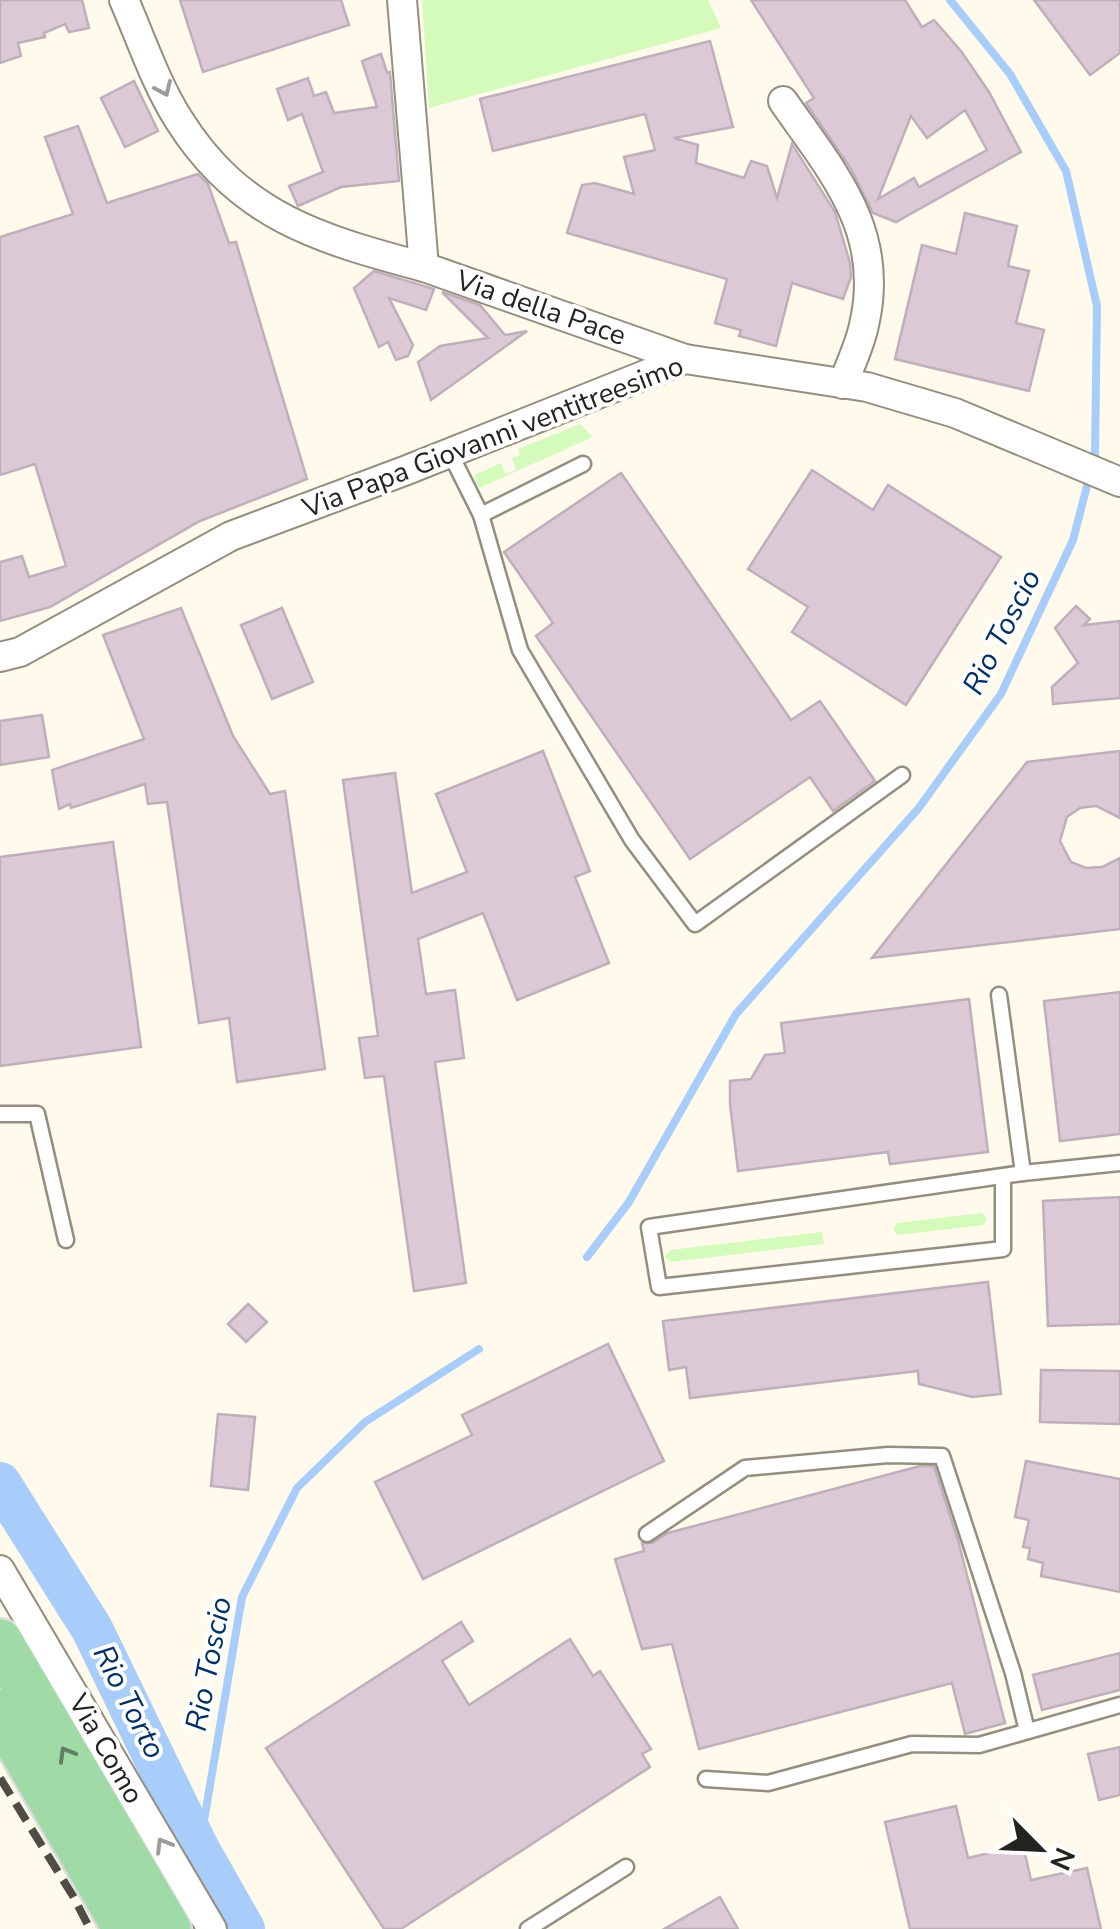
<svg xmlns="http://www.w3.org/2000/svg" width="1120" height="1929" font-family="'Nunito Sans',sans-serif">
<rect width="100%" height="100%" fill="#fffaec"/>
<g fill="#d4fabc">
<path d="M422 0H708L721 28 429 108Z"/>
<path d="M580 424 593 437 479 488 474 475 501 463 505 474 516 470 512 458 520 455 518 449Z"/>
<path d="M982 1213 987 1219 983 1225 898 1235 893 1230 897 1223Z"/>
<path d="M822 1232 824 1244 671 1262 665 1257 670 1250Z"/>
</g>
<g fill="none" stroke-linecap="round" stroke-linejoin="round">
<g stroke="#a9cdfb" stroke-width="8">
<path d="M587 1257 629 1202 736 1014 918 809 1001 694 1073 540 1095 455 1097 306 1066 171 1010 74 950 0"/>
<path d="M199 1850 242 1597 297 1488 365 1422 479 1349"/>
</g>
<path stroke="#a9cdfb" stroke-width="42" d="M0 1483 92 1629 199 1850 244 1929"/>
</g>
<g fill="#dbcad6" stroke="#bfafba" stroke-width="2.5" fill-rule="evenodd">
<path d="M0 0H82L89 28 69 32 65 24 44 33 45 37 18 43 21 56 0 63Z"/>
<path d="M180 0H341L349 25 203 72Z"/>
<path d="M751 0H905L922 27 934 20 961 51 989 92 1021 152 896 222 873 213 851 169 806 103 814 98ZM965 110 987 150 919 187 914 178 878 199 911 116 927 138Z"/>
<path d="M1034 0H1120V53L1090 75Z"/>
<path d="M710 41 733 127 674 138 698 145 696 163 744 178 751 161 767 166 777 198 792 144 835 212 850 263 851 277 843 299 792 283 776 346 739 336 741 330 715 323 727 279 567 233 582 185 595 183 634 194 624 157 655 150 645 114 493 151 480 99Z"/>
<path d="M381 54 387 73 390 72 399 181 341 187 298 206 289 186 323 172 302 114 288 120 277 89 308 78 314 96 326 92 334 113 377 107 362 61Z"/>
<path d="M134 81 158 131 125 147 101 98Z"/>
<path d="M78 126 107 203 198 174 208 184 229 243 236 242 307 479 200 521 50 607 0 621V562L22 556 29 577 66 566 35 464 0 475V237L73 214 45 137Z"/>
<path d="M965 213 1017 226 1008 266 1029 271 1016 323 1044 330 1029 391 895 359 922 245 956 254Z"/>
<path d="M374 271 434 289 426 310 389 298 413 345 408 356 396 360 388 342 379 347 354 288Z"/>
<path d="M442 292 480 305 505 335 527 331 431 400 418 362 440 346 488 338Z"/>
<path d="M812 470 873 510 888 485 1001 557 906 705 792 632 808 607 748 569Z"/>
<path d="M621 473 791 720 820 701 875 781 833 811 810 777 690 859 536 636 553 623 504 552Z"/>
<path d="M1076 606 1090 619 1084 625 1120 621V698L1053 704 1052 687 1078 663 1055 628Z"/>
<path d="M181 608 233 736 270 794 285 791 325 1069 237 1082 229 1018 199 1023 167 802 148 804 145 784 71 808 70 804 59 809 52 770 144 739 103 635Z"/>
<path d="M282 608 313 682 272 699 241 625Z"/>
<path d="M42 715 49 757 0 765V721Z"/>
<path d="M543 751 590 871 575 877 609 963 517 1000 483 913 418 939 426 994 455 990 464 1058 435 1062 466 1283 414 1291 384 1076 365 1078 359 1038 378 1036 343 780 395 773 412 893 467 872 436 794Z"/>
<path d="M1120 751V818L1096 806 1080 808 1067 817 1060 841 1071 862 1086 868 1102 867 1120 858V929L872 958 1027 762Z"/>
<path d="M113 842 141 1047 0 1066V857Z"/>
<path d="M1120 992V1134L1060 1141 1044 1001Z"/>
<path d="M969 999 988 1152 890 1164 888 1152 738 1171 730 1104V1081L751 1079 765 1055 785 1053 781 1023Z"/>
<path d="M1120 1197V1324L1048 1326 1043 1201Z"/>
<path d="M988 1282 1001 1394 972 1397 919 1384 918 1371 690 1398 686 1367 669 1370 663 1321Z"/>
<path d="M248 1304 267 1322 246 1342 228 1324Z"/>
<path d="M608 1344 664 1461 423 1579 375 1482 472 1435 462 1415Z"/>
<path d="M1041 1370 1120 1371V1424L1040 1422Z"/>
<path d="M218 1414 255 1417 248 1490 211 1486Z"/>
<path d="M1026 1461 1120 1479V1592L1041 1576 1043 1563 1028 1559 1030 1548 1023 1547 1029 1520 1015 1517Z"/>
<path d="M920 1466H934L958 1540 1005 1723 965 1734 952 1683 699 1749 672 1644 642 1649 615 1559 644 1551 642 1543H652L668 1533Z"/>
<path d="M461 1622 473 1641 442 1661 469 1705 570 1639 593 1676 600 1671 651 1749 642 1754 650 1767 401 1929H384L266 1748Z"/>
<path d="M1120 1653V1690L1042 1710 1033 1675Z"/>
<path d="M1120 1747V1795L1099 1800 1088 1754Z"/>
<path d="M956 1806 968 1858 1023 1845 1031 1880 1087 1868 1101 1929H910L885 1822Z"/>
<path d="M720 1897 738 1929H664Z"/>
</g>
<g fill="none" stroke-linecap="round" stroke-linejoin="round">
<defs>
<g id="lane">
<path d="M450 453 481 515 520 650 632 840 695 924 902 775"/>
<path d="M481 515 583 464"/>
<path d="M999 995 1023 1173 1120 1163"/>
<path d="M0 1114H37L66 1240"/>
<path d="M1003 1176V1249L659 1287 649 1227 1023 1173"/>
<path d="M647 1534 745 1468 888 1455 942 1456 1013 1673 1027 1731"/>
<path d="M706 1779 768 1783 912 1744 979 1745 1120 1705"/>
<path d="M528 1929 626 1867"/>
</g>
<g id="street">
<path d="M124 0C141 39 156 84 179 120 240 217 320 239 424 267"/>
<path d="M402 0 424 267 685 359"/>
<path d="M783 101C833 173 886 231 864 325 860 345 850 365 843 384"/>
<path d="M0 657 20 652 231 536 407 470 685 359 867 387 955 413 1120 482"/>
<path d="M0 1570 212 1929"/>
</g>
<g id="primary">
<path d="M0 1642 168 1929"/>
<path d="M0 1712 126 1929"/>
</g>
</defs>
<use href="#lane" stroke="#948e7e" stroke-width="19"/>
<use href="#street" stroke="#948e7e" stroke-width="32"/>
<use href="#primary" stroke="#dcdcdb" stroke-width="50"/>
<use href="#lane" stroke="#fff" stroke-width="14"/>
<use href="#street" stroke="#fff" stroke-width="28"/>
<use href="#primary" stroke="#9fdaa7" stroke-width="45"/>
<path stroke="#4f4c45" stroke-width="8" stroke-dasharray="20 10" stroke-linecap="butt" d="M0 1778 73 1896 90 1929"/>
</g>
<defs><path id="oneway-chevron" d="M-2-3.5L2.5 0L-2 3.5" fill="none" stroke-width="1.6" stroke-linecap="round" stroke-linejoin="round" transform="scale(2.5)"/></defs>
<g stroke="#9d9c99">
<use href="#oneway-chevron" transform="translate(164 89) rotate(66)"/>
<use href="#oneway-chevron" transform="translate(163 1845) rotate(-121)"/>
</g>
<use stroke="#627e62" href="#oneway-chevron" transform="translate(66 1754) rotate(-120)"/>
<g text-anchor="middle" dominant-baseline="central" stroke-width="8" stroke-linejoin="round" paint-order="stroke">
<g font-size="28" fill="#25231d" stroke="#fff">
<text transform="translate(541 308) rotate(19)">Via della Pace</text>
<text transform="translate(493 437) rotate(-21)">Via Papa Giovanni ventitreesimo</text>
<text transform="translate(106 1749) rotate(60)">Via Como</text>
</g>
<g font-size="30" font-style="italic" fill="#023062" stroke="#fff">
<text transform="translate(1002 632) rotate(-63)">Rio Toscio</text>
<text transform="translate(209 1664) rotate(-79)">Rio Toscio</text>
<text transform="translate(129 1702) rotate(63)">Rio Torto</text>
</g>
</g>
<g transform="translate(1040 1849) rotate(114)" stroke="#ffffff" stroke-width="8" paint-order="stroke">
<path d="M0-8L18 38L0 25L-18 38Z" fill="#25231d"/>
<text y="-15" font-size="28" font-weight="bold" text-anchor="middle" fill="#25231d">N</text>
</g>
</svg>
